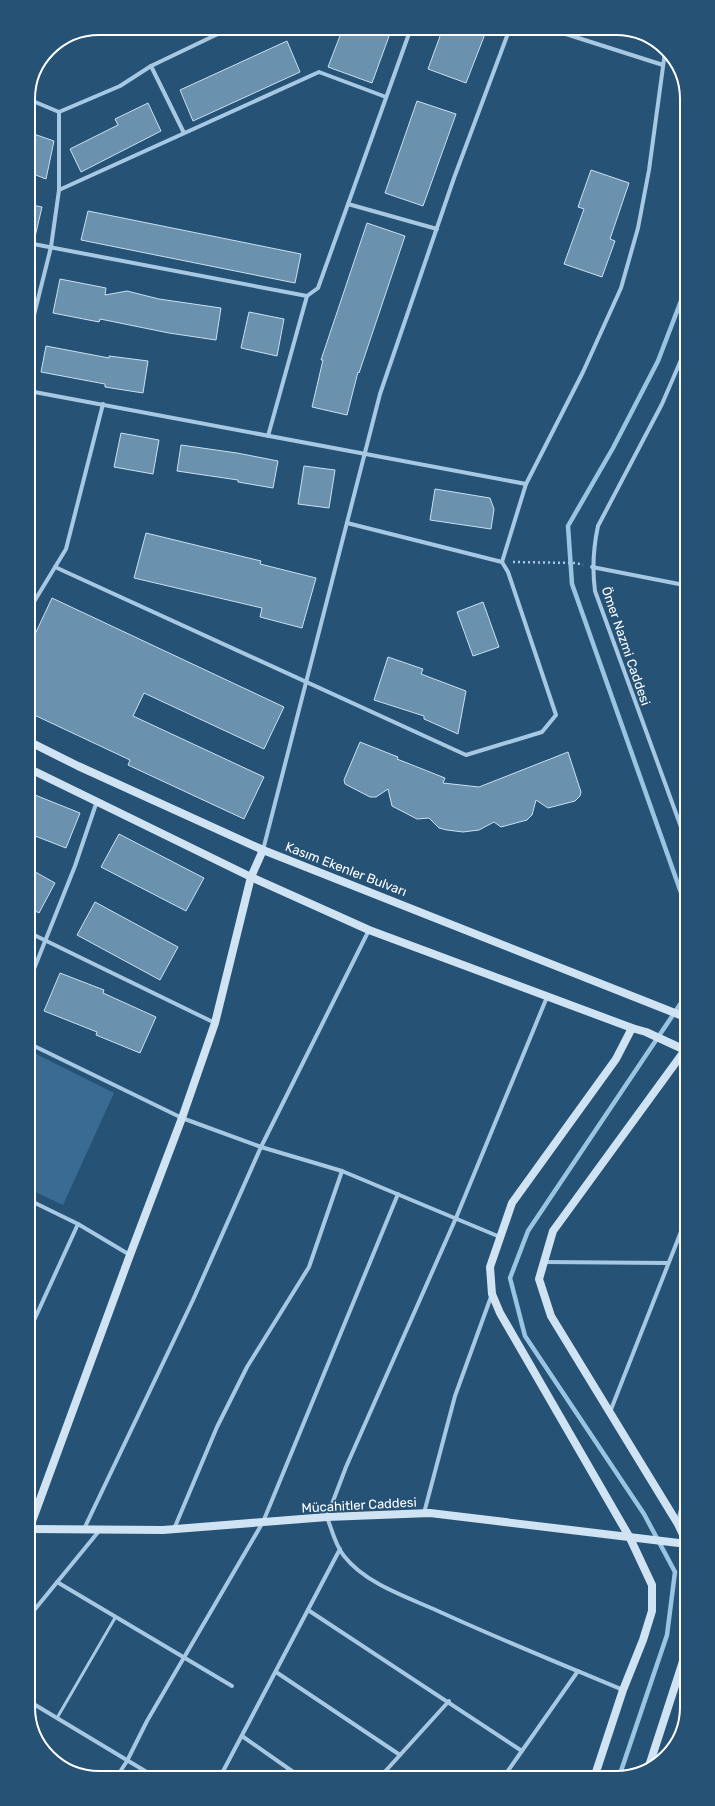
<svg xmlns="http://www.w3.org/2000/svg" width="715" height="1806" font-family="Rubik,sans-serif">
<rect width="100%" height="100%" fill="#265276"/>
<path fill="#3a6c93" d="M30 1051 114 1093 63 1205 31 1190Z"/>
<g fill="none" stroke-linecap="round" stroke-linejoin="round">
<g stroke="#9bc4e2" stroke-width="4.5">
<path d="M684 293 658 361 613 448 568 526 572 584 685 904"/>
<path d="M620 1774 667 1635 675 1572 644 1514 525 1336 510 1278 528 1231 685 997"/>
</g>
</g>
<g fill="#6a91ae" stroke="#c9e0f2">
<path d="M343 28H392L372 83 328 67Z"/>
<path d="M443 28H470L485 34 466 83 428 69Z"/>
<path d="M287 41 300 72 193 121 180 90Z"/>
<path d="M417 101 456 114 423 206 385 193Z"/>
<path d="M148 103 161 131 81 172 70 149 118 125 115 119Z"/>
<path d="M28 132 54 141 46 179 28 172Z"/>
<path d="M591 170 629 183 610 239 615 241 602 277 564 264 584 209 578 207Z"/>
<path d="M28 204 42 207 34 241 28 240Z"/>
<path d="M88 211 301 254 295 283 81 240Z"/>
<path d="M367 223 405 236 359 373 358 372 347 415 312 407 323 360H321Z"/>
<path d="M60 279 106 288 105 295 127 291 159 299 221 308 216 340 169 333 100 319 99 322 53 313Z"/>
<path d="M249 312 284 319 277 356 241 348Z"/>
<path d="M46 346 109 358V356L148 361 143 393 105 387V384L41 372Z"/>
<path d="M121 433 159 440 153 474 114 467Z"/>
<path d="M181 445 237 453 278 461 273 488 238 482V480L177 471Z"/>
<path d="M304 466 335 470 329 508 298 504Z"/>
<path d="M435 489 490 498 494 509 491 529 430 520Z"/>
<path d="M146 533 261 561 260 564 316 578 302 628 260 617 262 608 134 578Z"/>
<path d="M52 598 284 707 264 749 144 693 133 716 264 777 244 819 128 765 130 760 30 713 29 647Z"/>
<path d="M483 602 499 647 473 656 457 612Z"/>
<path d="M388 657 423 669 421 674 466 691 458 734 424 719V716L374 700Z"/>
<path d="M360 742 398 757 397 759 445 778 443 783 479 787 568 752 581 792 580 796 575 801 548 808 536 800 532 815 527 820 501 827 494 822 479 830 463 832 447 830 439 828 429 818 417 819 392 806 388 789 376 797H370L345 784 344 780Z"/>
<path d="M30 793 80 813 66 848 30 834Z"/>
<path d="M119 834 204 878 186 911 101 867Z"/>
<path d="M30 869 55 883 39 913 30 908Z"/>
<path d="M95 902 178 947 160 980 77 935Z"/>
<path d="M60 973 104 990 103 993 156 1017 140 1053 96 1035 97 1032 44 1011Z"/>
</g>
<g fill="none" stroke-linecap="round" stroke-linejoin="round">
<path stroke="#a7c8e2" stroke-width="2.5" stroke-dasharray="2 3" stroke-linecap="butt" d="M513 562 576 563 583 565"/>
<path stroke="#a7c8e2" stroke-width="3" d="M57 1718 115 1618"/>
<g stroke="#a7c8e2" stroke-width="4">
<path d="M547 28 663 65"/>
<path d="M151 66 184 133"/>
<path d="M28 99 59 112 120 86 151 66 222 32 226 28"/>
<path d="M59 190 319 72 386 97"/>
<path d="M348 204 437 229"/>
<path d="M28 243 307 296 318 288 411 28"/>
<path d="M29 335 51 247 59 190V112"/>
<path d="M684 353 662 404 598 526C593 549 592 568 595 591L685 838"/>
<path d="M29 391 526 484"/>
<path d="M268 436 307 296"/>
<path d="M502 562 526 484 583 372 621 288 638 228 649 170 665 52"/>
<path d="M55 567 466 755 542 732 556 715 508 572 502 562 347 523"/>
<path d="M592 567 684 585"/>
<path d="M29 610 66 549 103 404"/>
<path d="M263 850 380 394 454 178 510 28"/>
<path d="M30 933 215 1023"/>
<path d="M30 979 75 866 97 801"/>
<path d="M547 997 456 1218 346 1467 327 1517C332 1530 335 1545 344 1556 366 1584 407 1597 438 1611 499 1639 561 1664 623 1690"/>
<path d="M30 1044 182 1118 261 1147 342 1171 500 1237"/>
<path d="M31 1201 78 1224 130 1255"/>
<path d="M544 1262 668 1263"/>
<path d="M31 1327 78 1224"/>
<path d="M610 1412 686 1219"/>
<path d="M424 1513 455 1396 492 1294"/>
<path d="M678 1522 686 1488"/>
<path d="M84 1529 193 1300 261 1147 369 930"/>
<path d="M174 1529 217 1427 247 1367 309 1267 342 1171"/>
<path d="M57 1582 232 1686"/>
<path d="M308 1610 522 1751"/>
<path d="M31 1614 99 1531"/>
<path d="M276 1672 400 1755"/>
<path d="M32 1703 155 1777"/>
<path d="M242 1736 299 1776"/>
<path d="M505 1775 578 1671"/>
<path d="M381 1776 449 1701"/>
<path d="M220 1777 340 1549"/>
<path d="M116 1778 127 1761 147 1721 263 1522 398 1194"/>
</g>
<g stroke="#cfe3f3" stroke-width="8">
<path d="M30 742 78 766 263 850 685 1017"/>
<path d="M30 769 251 877 369 930 632 1028 646 1032 685 1050"/>
<path d="M685 1050 553 1231 539 1279 551 1316 678 1524 687 1543"/>
<path d="M31 1524 130 1255 182 1118 215 1023 251 877 263 850"/>
<path d="M31 1529 163 1530 327 1517 430 1513 687 1544"/>
<path d="M649 1766 687 1649"/>
<path d="M595 1775 623 1690 643 1640 652 1611V1585L630 1538 500 1313 492 1294 490 1267 512 1203 616 1059 632 1028"/>
</g>
</g>
<g text-anchor="middle" dominant-baseline="central" stroke-width="3.5" stroke-linejoin="round" paint-order="stroke">
<g font-size="13" fill="#fff" stroke="#265276">
<text transform="translate(626 646) rotate(71)">Ömer Nazmi Caddesi</text>
<text transform="translate(346 869) rotate(21)">Kasım Ekenler Bulvarı</text>
<text transform="translate(359 1505) rotate(-3)">Mücahitler Caddesi</text>
</g>
</g>
<path d="M0 0H715V1806H0ZM99 35H616A64 64 0 0 1 680 99V1707A64 64 0 0 1 616 1771H99A64 64 0 0 1 35 1707V99A64 64 0 0 1 99 35Z" fill="#265276" fill-rule="evenodd"/>
<path fill="none" stroke="#fff" stroke-width="2" d="M99 35H616A64 64 0 0 1 680 99V1707A64 64 0 0 1 616 1771H99A64 64 0 0 1 35 1707V99A64 64 0 0 1 99 35Z"/>
</svg>
